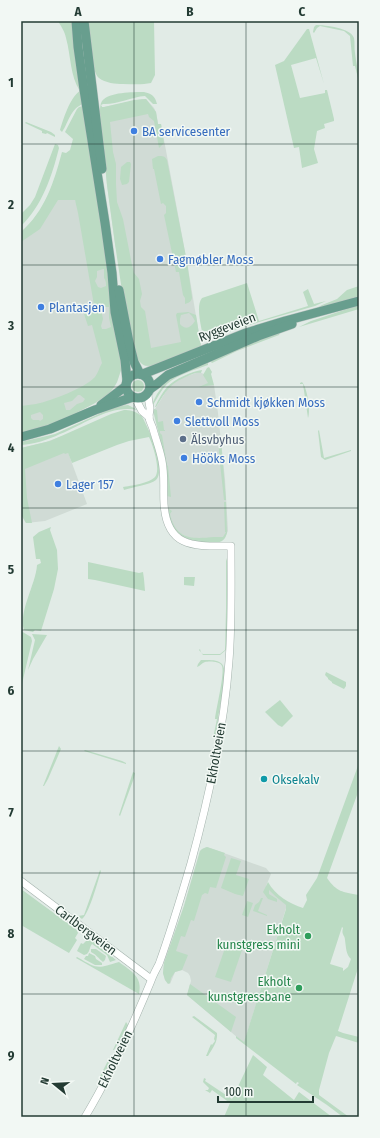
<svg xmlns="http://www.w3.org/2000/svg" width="380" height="1138" font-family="'Fira Sans Condensed',sans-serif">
<rect width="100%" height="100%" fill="#e1ebe6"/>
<g fill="#d0dbd5">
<path d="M142 99H146L154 108 156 112 158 124H161L187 262 201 346 149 367 143 365 115 244 107 185 100 110 101 105 102 107H104Z"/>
<path d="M49 193 75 200 108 267 113 325 120 362 121 370 117 382 114 388 95 403 76 413 21 433V232L32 221 40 211Z"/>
<path d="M199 372 204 374 212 385H214L218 413 225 479 228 531 224 539 218 542H199L177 532 168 516 167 472 164 453 153 410 155 409 167 390 173 383 182 378Z"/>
<path d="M62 436 87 504 45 521 26 523 22 516 21 513V448L46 442Z"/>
<path d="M207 847 266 868 271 874 266 886 276 897 287 905 244 1043 187 995 191 981 190 976 188 973 182 970 175 972 170 984 165 980 163 973 164 963 184 906 200 851 204 848Z"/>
</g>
<g fill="#bbdbc3" fill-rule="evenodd">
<path d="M58 21H73L83 104C70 109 69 122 62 132L60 130C63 120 70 97 80 91 70 76 71 56 66 38 65 32 61 26 58 21Z"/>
<path d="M87 21H154L155 75 151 83C142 85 132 84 123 84 116 84 105 83 99 78 91 72 88 33 87 21Z"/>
<path d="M316 25C325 25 351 28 354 38 355 43 354 48 355 53 356 63 359 72 359 82L355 66H353L350 36 344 31 320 26 317 28 314 33 313 32 314 27Z"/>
<path d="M307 29H309L324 84 316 58 291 65 300 98 325 93V90H327L334 119V121L324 124 325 128 317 131 314 149 318 163 302 168 299 147 294 148 275 65 284 61Z"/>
<path d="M144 92C152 94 155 96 157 104H153L145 96C131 97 116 105 103 104L101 105 102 107H104L134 100 146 99 156 112 158 124H161L164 143 159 148 154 121 149 117 148 114 110 122 113 152 116 164V184L117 202 123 219 132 265 134 273 139 279 142 294 140 301 141 307 145 311 151 348 181 342 176 315 177 313 188 312 196 315 201 346C190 352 153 372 142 364 138 361 136 356 134 351L122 291 115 244 107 185 100 114C100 109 100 104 102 101 109 92 133 92 144 92ZM189 313 192 316 195 321C191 327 186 331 180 324V319L181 315Z"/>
<path d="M83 106 107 255 113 325 120 356 121 370 117 382 110 393 95 403 76 413 49 425 21 433V406C26 405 31 405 36 404 51 401 85 388 95 377 98 373 99 368 102 363L92 325 88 326 84 314 95 311 78 213 75 200H58L40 229 21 242V232C45 211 54 182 62 152L66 153 70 150 73 139 65 132 77 109 79 107ZM103 269H104V278C106 280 106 283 106 286L101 288 98 287 95 281 97 277V271ZM103 307H109V318L111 327 106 329H102L101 326 103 319 101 309ZM78 395H80L85 399 83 402 77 404 70 410H66L64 403 72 401ZM40 412 43 415V419L40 421 39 420H33L31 418V415Z"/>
<path d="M26 122 51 132 55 135V137L47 133 46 134 42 133V131L25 123Z"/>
<path d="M55 144 58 145 59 148C52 176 42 206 21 226V214L30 205 35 197Z"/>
<path d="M158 156C163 156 165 156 167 160L187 262 192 297C192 301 189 303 185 304V298L183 295 179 272H176L164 215 166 213V206L163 203 161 204 154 169H153L152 159Z"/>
<path d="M127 162H130L131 164 129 182 127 184 122 185 120 179 121 167Z"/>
<path d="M247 283 259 321 308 306 303 292 308 289 314 304 326 301 315 306 259 322 216 336 215 334 212 335 213 338 204 341C202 330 195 306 202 298Z"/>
<path d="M359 286V296L340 302 317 308 322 305 337 299 347 290Z"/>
<path d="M359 305V309L299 327 311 321Z"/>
<path d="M280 333 279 335 237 351 212 363 210 361 267 336Z"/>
<path d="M208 361V365C195 370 178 374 167 384 161 390 157 399 153 405V402L157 394 167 380Z"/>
<path d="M209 367 212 372 211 374 214 385 199 387 208 383 203 375 207 368Z"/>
<path d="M202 370 201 373C196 372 193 374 188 376 169 384 167 390 156 407H155C158 400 162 393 167 387 175 379 192 371 202 370Z"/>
<circle cx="138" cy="386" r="6"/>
<path d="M302 382C307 387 311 411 308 418L303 384H300V383Z"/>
<path d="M128 405 138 410C110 404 85 424 60 434 48 440 34 444 21 445V442L55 434 110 409 119 406Z"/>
<path d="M154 409 157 410 158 422 163 421 164 430H165V431H160V433L162 435 167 465 168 466 171 497 167 496V472L166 463 153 410Z"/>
<path d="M124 410C130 410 135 411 140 415H141C148 426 167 469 156 480 150 485 132 487 124 490L123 487C130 486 150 483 155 477 161 470 153 445 149 437L129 441 117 445 72 463 68 453 65 454 64 453 25 469 27 498 32 523H26L22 516 21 513V448L50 441 111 414Z"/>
<path d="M319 430 324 458 351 450V451L325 460 321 457 318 431Z"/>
<path d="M219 441H221L226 500H224L220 463 221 462V457H219Z"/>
<path d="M224 502H226L227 533C226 536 225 539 222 541 212 547 186 541 178 533 171 526 169 519 168 510L169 509 172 511 170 514C176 540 192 539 214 537 218 537 219 537 223 537L226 532H225Z"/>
<path d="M51 527 50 530 57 550 58 569 54 589 41 631 35 630 33 632 24 630C18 612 36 584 37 565L41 563 40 559H36L33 537 39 532Z"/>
<path d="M226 558 227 561 228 609 226 650 220 655H203L199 650 200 649 201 653 203 654H220L225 650 226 609Z"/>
<path d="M88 562 139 573 143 572 144 579 145 591 95 580 88 579Z"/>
<path d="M184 577H195L194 586 184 585Z"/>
<path d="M21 631 31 637 32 641 21 688Z"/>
<path d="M32 634 47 635 33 659 28 670 35 640Z"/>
<path d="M201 660C207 660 218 659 222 664 229 671 219 709 218 720 217 726 218 732 215 738H213L217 719H215C216 709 225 673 222 666 220 661 209 661 205 662 202 663 200 666 197 667L198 664Z"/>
<path d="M326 672 346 682V686L344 689 332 683V682L328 679V678L325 675Z"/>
<path d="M280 700 293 716 282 727 278 725 265 712Z"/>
<path d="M59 746 61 749 48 779 44 786H43Z"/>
<path d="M85 750 122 761 126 763V764L84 751Z"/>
<path d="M359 763V785L357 795 327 878C337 892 342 892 359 895V965L338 1031 343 1033 359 1037V1043L336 1036 329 1053 319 1090V1095L349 1117H343L327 1105 297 1085 299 1083 297 1082 296 1084 236 1038V1036L244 1042 286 909V905L276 897 269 890V894L277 899V902L268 899 263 892 268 882C275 895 290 904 303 908L307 900 306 895 317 878ZM342 927 343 928C341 935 345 935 345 940 346 947 346 955 351 959L348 967 343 971V968L330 964Z"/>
<path d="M133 772 135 773 134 778 120 816 119 815Z"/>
<path d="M207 847 225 853 224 855 226 857 216 888 210 887 208 894 205 893 202 895 194 921 191 920 185 937 181 936 176 951 188 955 182 970 175 972 171 978 170 983 168 984 165 980 163 973 164 963 184 906 200 851 202 849Z"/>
<path d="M231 858 241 861 236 875 249 879 243 896 235 894 221 888Z"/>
<path d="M100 870 101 871C98 881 89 914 82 919L78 916 84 915Z"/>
<path d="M21 889 77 930 78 933 75 938 77 940 69 953 21 925Z"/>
<path d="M261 898H263L258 911 267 915V916L253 911 255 905 259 902Z"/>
<path d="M247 901 253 903 248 917 242 915Z"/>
<path d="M90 939 116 960 110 962 107 955 92 944C89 948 90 951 87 954L84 955 77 951 81 943 83 944 87 940Z"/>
<path d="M226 945 242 950 231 982 215 977Z"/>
<path d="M91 949H96L106 956 105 960 103 962C98 958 97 955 91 952Z"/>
<path d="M89 953 95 956 96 959 102 963V965H95L84 959 86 956H88Z"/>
<path d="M77 957C98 969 96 969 119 962 131 971 143 977 139 994L76 958Z"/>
<path d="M190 984 236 1017 231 1032 187 995Z"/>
<path d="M194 1016 217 1033C218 1042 212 1049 208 1056H206L211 1044 212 1045 215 1041 214 1039 215 1035 192 1017Z"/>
<path d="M126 1022 128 1025 127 1028 114 1050H113Z"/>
<path d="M253 1055 267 1067 263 1075 294 1100 299 1092 332 1117H224L230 1103 212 1090 210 1093 205 1090H208L209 1088 203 1082 204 1078 206 1079 205 1081 232 1099Z"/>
<path d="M110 1057 112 1058 101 1080H98Z"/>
</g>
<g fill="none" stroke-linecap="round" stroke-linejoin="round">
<defs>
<g id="tertiary">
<path d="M135 398 142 411 149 417"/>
<path d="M21 881 151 979"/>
<path d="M85 1117C111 1074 132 1027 151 981 153 975 156 970 159 964 171 931 181 897 191 863 209 797 224 730 229 661 232 623 231 585 231 546 195 546 167 549 164 504 163 490 165 476 162 461 160 450 156 440 153 429 152 425 149 421 149 417 149 414 150 411 150 408 149 403 148 398 148 393"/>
</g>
<g id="primary">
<path d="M76 21 78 47 84 90 105 223 112 273 115 312 125 360 127 381"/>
<path d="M84 21 102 169"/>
<path d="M119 290 129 342 134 362 140 374"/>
<circle cx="138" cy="386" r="12"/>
<path d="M143 374 246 333 285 321 359 301"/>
<path d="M150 389 157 384 168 375 258 336 292 324"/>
<path d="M101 405 126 386"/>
<path d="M21 437 50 429 95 410 133 397"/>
</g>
</defs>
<use href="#tertiary" stroke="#a4b3ad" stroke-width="8"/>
<use href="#primary" stroke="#c1c8c6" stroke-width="10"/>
<use href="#tertiary" stroke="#fff" stroke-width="7"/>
<use href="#primary" stroke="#689e8e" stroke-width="9"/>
</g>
<path fill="none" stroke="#233b33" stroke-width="1" stroke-opacity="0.55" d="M134 21V1117M246 21V1117M21 144H359M21 265H359M21 387H359M21 508H359M21 630H359M21 751H359M21 873H359M21 994H359"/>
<g fill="#3f7fe0" stroke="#f2f8f4" stroke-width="1.5">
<circle cx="134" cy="131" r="4"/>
<circle cx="160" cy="259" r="4"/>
<circle cx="41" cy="307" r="4"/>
<circle cx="199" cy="402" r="4"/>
<circle cx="177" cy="421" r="4"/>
<circle cx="184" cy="458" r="4"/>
<circle cx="58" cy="484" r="4"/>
</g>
<circle fill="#5c6f8a" stroke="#f2f8f4" stroke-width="1.5" cx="183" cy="439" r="4"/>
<circle fill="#0f9aa8" stroke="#f2f8f4" stroke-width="1.5" cx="264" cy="779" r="4"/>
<g fill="#2e9e5b" stroke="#f2f8f4" stroke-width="1.5">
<circle cx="308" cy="936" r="4"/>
<circle cx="299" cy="988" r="4"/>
</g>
<g text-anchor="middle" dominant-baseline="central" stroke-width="3" stroke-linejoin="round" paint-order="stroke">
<g font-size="13" fill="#366cbe" stroke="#f2f8f4" text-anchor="start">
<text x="142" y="131">BA servicesenter</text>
<text x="168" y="259">Fagmøbler Moss</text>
<text x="49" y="307">Plantasjen</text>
<text x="207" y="402">Schmidt kjøkken Moss</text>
<text x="185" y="421">Slettvoll Moss</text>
<text x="192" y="458">Hööks Moss</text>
<text x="66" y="484">Lager 157</text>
</g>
<g font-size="13" fill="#233b33" stroke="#f2f8f4">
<text transform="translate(227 327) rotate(-21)">Ryggeveien</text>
<text transform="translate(216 753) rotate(-80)">Ekholtveien</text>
<text transform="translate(86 930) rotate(37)">Carlbergveien</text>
<text transform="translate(115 1059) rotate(-64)">Ekholtveien</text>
</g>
<g font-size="13" fill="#4e5e75" stroke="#f2f8f4" text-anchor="start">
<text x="191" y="439">Älsvbyhus</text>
</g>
<g font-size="13" fill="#0d838f" stroke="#f2f8f4" text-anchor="start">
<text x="272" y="779">Oksekalv</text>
</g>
<g font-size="13" fill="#27864d" stroke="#f2f8f4" text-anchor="end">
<text x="300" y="929">Ekholt<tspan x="300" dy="15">kunstgress mini</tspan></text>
<text x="291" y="981">Ekholt<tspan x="291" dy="15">kunstgressbane</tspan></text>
</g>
</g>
<rect width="380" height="1138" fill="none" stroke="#f2f8f4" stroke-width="44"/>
<g transform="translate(54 1084) rotate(288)" stroke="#f2f8f4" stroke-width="3" paint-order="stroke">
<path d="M0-3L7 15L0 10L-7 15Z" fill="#233b33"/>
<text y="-6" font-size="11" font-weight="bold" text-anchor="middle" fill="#233b33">N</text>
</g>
<path d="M218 1096v6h95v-6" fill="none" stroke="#233b33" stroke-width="2"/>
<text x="224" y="1096" font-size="12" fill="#233b33" stroke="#f2f8f4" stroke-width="3" paint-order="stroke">100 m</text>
<rect x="22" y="22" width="336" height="1094" fill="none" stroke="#233b33" stroke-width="1.5"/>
<g font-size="13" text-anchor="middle" font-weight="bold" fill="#233b33">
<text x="78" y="16">A</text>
<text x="190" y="16">B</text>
<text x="302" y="16">C</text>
<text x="11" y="87">1</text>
<text x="11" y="209">2</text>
<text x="11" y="330">3</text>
<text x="11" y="452">4</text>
<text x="11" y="574">5</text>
<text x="11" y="695">6</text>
<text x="11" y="817">7</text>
<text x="11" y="938">8</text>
<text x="11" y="1060">9</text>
</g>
</svg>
